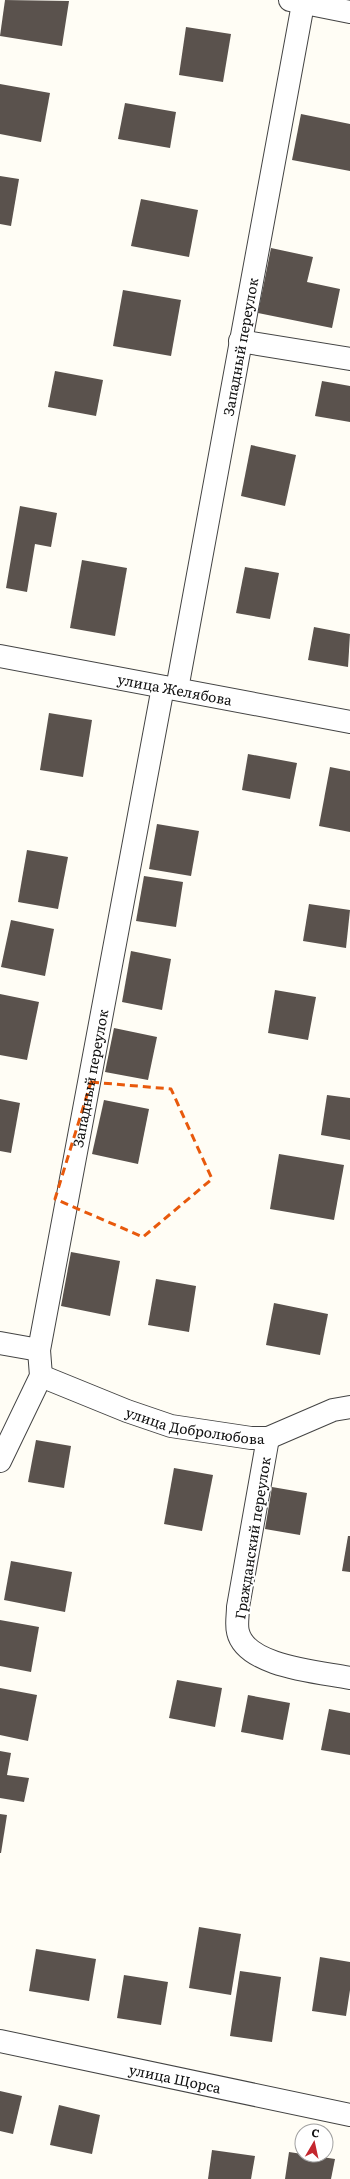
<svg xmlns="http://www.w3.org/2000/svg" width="350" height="2179" font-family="Literata,serif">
<rect width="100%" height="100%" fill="#fffdf5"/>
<g fill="#5a524d">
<path d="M5 0 69 1 62 46 0 36Z"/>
<path d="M186 27 231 34 223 82 179 75Z"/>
<path d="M0 84 50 93 41 142 0 134Z"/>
<path d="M125 103 176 112 170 148 118 139Z"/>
<path d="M301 114 350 124V171L292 160Z"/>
<path d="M0 176 19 179 11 226 0 224Z"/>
<path d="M141 199 198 210 189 257 131 246Z"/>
<path d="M271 248 313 257 307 282 340 289 332 328 258 313Z"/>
<path d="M123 290 181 300 171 356 113 346Z"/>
<path d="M55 371 103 380 96 416 48 407Z"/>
<path d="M322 381 350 386V422L315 416Z"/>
<path d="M251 445 296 455 285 506 241 496Z"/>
<path d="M20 506 57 513 51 547 35 544 27 592 6 588Z"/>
<path d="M82 560 127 568 115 636 70 628Z"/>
<path d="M245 567 279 573 270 619 236 613Z"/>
<path d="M314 627 350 634 348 667 308 660Z"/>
<path d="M49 713 92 720 83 777 40 770Z"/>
<path d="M248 754 297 763 290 799 242 790Z"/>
<path d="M330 767 350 771V832L319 826Z"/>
<path d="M157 824 199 831 191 876 149 869Z"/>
<path d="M27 850 68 857 58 909 18 902Z"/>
<path d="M144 876 183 882 176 927 136 921Z"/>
<path d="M309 904 350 910 346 948 303 941Z"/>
<path d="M11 920 54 929 45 976 1 967Z"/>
<path d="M131 951 171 959 162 1010 122 1002Z"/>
<path d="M275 990 316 997 308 1040 268 1033Z"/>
<path d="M0 994 39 1002 27 1060 0 1055Z"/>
<path d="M114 1028 157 1037 148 1080 105 1072Z"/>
<path d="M327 1095 350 1098V1140L321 1135Z"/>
<path d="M0 1099 20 1103 11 1153 0 1151Z"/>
<path d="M104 1100 149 1109 138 1164 92 1154Z"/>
<path d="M279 1154 344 1165 334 1220 270 1209Z"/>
<path d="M71 1252 120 1261 110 1316 61 1306Z"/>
<path d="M156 1279 196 1286 189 1332 148 1325Z"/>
<path d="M274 1303 328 1314 320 1355 266 1345Z"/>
<path d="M36 1440 71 1446 64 1488 28 1482Z"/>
<path d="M174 1468 213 1475 202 1531 164 1524Z"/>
<path d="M272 1487 307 1493 300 1535 265 1529Z"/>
<path d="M348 1536H350V1572L342 1571Z"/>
<path d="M11 1561 72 1572 65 1612 4 1600Z"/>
<path d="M0 1620 39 1627 31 1672 0 1666Z"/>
<path d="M177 1680 222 1688 215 1727 169 1718Z"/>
<path d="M0 1688 37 1695 28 1741 0 1735Z"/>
<path d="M248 1695 290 1703 283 1740 241 1732Z"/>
<path d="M329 1709 350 1713V1755L321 1750Z"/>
<path d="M0 1751 11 1753 7 1775 29 1778 24 1802 0 1798Z"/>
<path d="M0 1814 7 1815 1 1853H0Z"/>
<path d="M199 1927 241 1934 231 1995 189 1988Z"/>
<path d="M36 1949 96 1959 89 2001 29 1991Z"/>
<path d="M320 1957 350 1962V1990L346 2016 312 2011Z"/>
<path d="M240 1971 281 1977 272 2042 230 2036Z"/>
<path d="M124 1975 168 1982 161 2025 117 2018Z"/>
<path d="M0 2091 22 2096 13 2134 0 2131Z"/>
<path d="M59 2105 100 2115 92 2154 50 2145Z"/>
<path d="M212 2150 255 2156 251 2179H208Z"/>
<path d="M289 2152 335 2159 331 2179H285Z"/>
</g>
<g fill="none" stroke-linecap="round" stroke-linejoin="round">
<defs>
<g id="street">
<path d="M290 0 350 12"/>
<path d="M240 341 350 359"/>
<path id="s1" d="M0 656 350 722"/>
<path id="s2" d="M177 689 303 4"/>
<path d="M0 1343 39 1350"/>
<path id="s3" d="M41 1376 127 1411 171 1426 251 1438H268L333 1410 350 1407"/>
<path d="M268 1438 238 1607C238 1615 236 1625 238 1632 246 1667 321 1672 350 1678"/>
<path id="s4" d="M0 1461 41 1376 39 1350 163 687"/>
<path id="s5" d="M0 2041 350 2115"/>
</g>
</defs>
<use href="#street" stroke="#444" stroke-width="24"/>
<use href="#street" stroke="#fff" stroke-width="22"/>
</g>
<path fill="none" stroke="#e8590c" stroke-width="3" stroke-dasharray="8 5" stroke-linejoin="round" d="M91 1082 171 1089 212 1179 143 1237 55 1199Z"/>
<g text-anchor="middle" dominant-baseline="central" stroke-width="4" stroke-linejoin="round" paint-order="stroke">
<g font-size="14" fill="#111" stroke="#fff">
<text stroke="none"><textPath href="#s2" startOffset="348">Западный переулок</textPath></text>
<text stroke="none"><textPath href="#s1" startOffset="178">улица Желябова</textPath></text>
<text stroke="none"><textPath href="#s4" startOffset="397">Западный переулок</textPath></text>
<text stroke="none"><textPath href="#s3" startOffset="163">улица Добролюбова</textPath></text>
<text transform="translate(252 1538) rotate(-81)">Гражданский переулок</text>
<text stroke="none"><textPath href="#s5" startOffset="179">улица Щорса</textPath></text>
</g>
</g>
<g transform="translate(314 2143) rotate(9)"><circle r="19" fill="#ffffff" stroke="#a0a0a0"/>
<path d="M0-3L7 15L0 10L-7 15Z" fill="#c4262e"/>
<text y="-6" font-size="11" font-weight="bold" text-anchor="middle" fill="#111111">С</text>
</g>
</svg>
